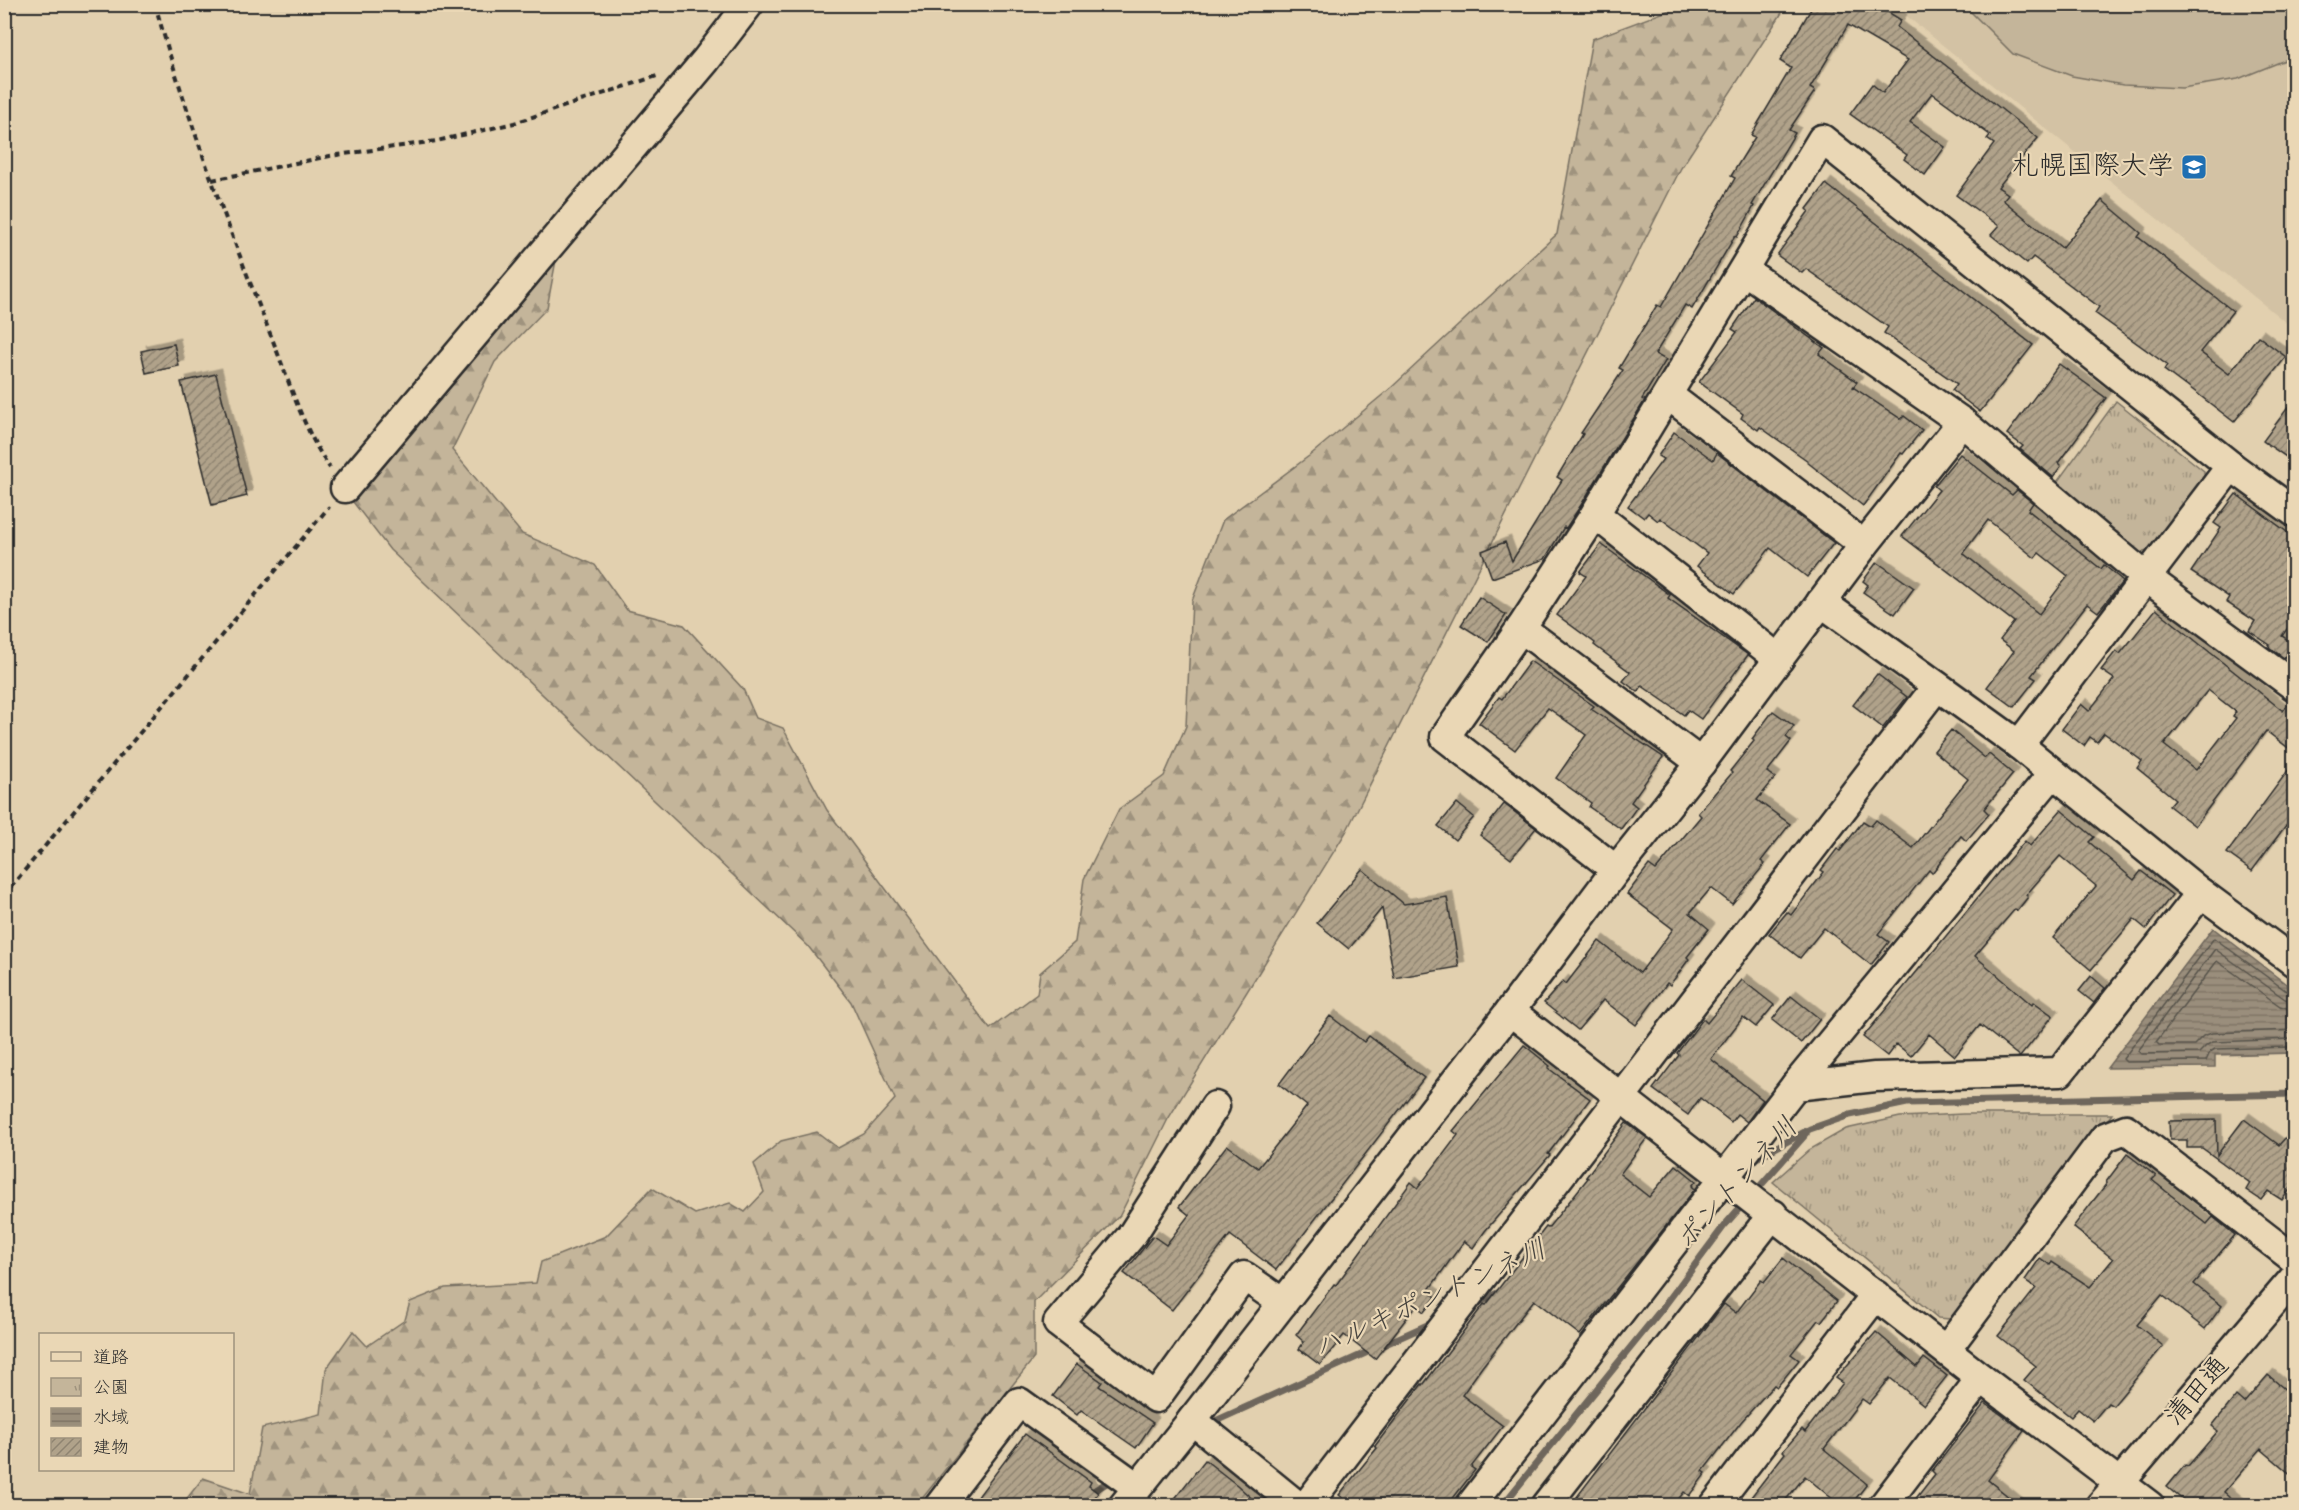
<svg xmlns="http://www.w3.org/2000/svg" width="2299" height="1510" font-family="'Indie Flower','Klee One',sans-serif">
<defs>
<pattern id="forest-firs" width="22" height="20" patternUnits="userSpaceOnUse" patternTransform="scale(1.5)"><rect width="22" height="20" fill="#c4b59a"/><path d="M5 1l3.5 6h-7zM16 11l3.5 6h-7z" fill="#9f937e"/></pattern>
<pattern id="park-tufts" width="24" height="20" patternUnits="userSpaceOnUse" patternTransform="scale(1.5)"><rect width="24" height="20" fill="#c4b59a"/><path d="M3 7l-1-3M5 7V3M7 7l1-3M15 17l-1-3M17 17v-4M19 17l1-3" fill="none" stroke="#9f937e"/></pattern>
<pattern id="water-rules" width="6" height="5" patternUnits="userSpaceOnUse" patternTransform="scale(1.5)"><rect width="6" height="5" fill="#9a8e7b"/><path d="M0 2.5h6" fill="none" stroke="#7e7465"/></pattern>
<pattern id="building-hatch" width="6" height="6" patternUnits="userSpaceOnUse" patternTransform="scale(1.5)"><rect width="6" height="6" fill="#b0a28a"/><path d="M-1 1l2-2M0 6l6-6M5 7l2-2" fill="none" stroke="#8f8471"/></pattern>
<filter id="shadow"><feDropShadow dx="5.5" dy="-5.5" stdDeviation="0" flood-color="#0004"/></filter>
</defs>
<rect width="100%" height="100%" fill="#e2d0af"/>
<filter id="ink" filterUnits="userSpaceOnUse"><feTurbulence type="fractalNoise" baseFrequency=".0167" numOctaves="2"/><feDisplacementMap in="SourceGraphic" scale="12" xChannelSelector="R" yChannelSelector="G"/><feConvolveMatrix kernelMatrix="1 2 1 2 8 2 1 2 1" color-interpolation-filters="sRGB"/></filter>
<g filter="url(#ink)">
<path fill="#d3c2a4" d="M1893 5H2294V329Z"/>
<path fill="url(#forest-firs)" stroke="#787062" stroke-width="1.5" d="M1672 5H1787L1681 168 1346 832 1168 1119 1120 1215 1034 1302V1358L917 1505 181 1506 203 1478 250 1494 262 1428 321 1414 326 1369 353 1331 367 1346 405 1320 410 1302 445 1288 536 1283 541 1262 606 1236 652 1188 695 1214 730 1203 745 1212 764 1192 754 1164 781 1141 817 1132 838 1148 864 1134 895 1099 851 1002 808 946 390 550 350 498 557 255 547 308 495 362 452 450 522 534 595 565 627 610 684 625 743 689 756 718 783 728 827 810 990 1029 1037 994 1040 973 1075 942 1084 879 1119 809 1164 776 1186 726 1192 601 1223 520 1309 456 1392 387 1557 234 1592 39 1670 10Z"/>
<g fill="url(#park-tufts)" stroke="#787062" stroke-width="1.5">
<path d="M2116 401 2204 471V478L2148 551 2139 553 2052 489Z"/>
<path d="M1963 1114H2112L1950 1319 1938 1318 1773 1182 1809 1150 1846 1129 1900 1117Z"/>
</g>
<path fill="#c4b59a" stroke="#787062" stroke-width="1.5" d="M1964 5H2294V54L2290 58 2238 79 2182 88 2123 85 2072 76 2013 54Z"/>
<path fill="url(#water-rules)" stroke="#6e665b" stroke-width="1.5" d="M2213 928 2294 990V1053L2215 1055V1067L2107 1068Z"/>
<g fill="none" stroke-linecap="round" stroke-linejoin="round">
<g stroke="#57534b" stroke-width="1.5">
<path d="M2294 994 2289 993 2214 938 2123 1059 2126 1062 2206 1061 2210 1052 2215 1049 2294 1047"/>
<path d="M2294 1001 2285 999 2215 949 2138 1051 2141 1054 2199 1053 2207 1045 2213 1042 2294 1039"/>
<path d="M2294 1010 2280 1006 2217 961 2156 1042 2159 1045H2194L2203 1036 2212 1033 2294 1030"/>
</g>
<g stroke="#6e665b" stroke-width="7">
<path d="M1751 1161 1810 1129 1850 1115 1907 1103 2294 1094"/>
<path d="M1754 1193 1806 1134"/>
<path d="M1477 1303 1502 1291"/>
<path d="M1209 1424 1434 1322"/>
<path d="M1087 1495 1113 1479"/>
<path d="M1502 1506 1665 1305 1724 1226 1744 1203"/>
</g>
</g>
<g fill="url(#building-hatch)" stroke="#2b2b2b" stroke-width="1.5" fill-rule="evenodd" filter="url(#shadow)">
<path d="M1814 4H1875L1901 20 1897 27 2038 138 1998 187 2008 194 2003 200 2062 248 2102 200 2141 233 2138 237 2233 311 2200 352 2229 374 2258 336 2286 357 2234 422 2185 384 2184 385 2164 370 2167 365 2095 313 2099 307 2033 257 2027 264 1991 235 1999 226 1956 195 1994 144 1987 139 1990 135 1932 93 1910 122 1945 147 1925 175 1904 159 1907 155 1850 114 1872 84 1883 93 1908 60 1848 25 1810 88 1815 91 1789 130 1795 133 1752 205 1754 206 1737 237 1735 236 1692 309 1685 305 1655 354 1666 360 1642 399 1645 400 1581 505 1566 528 1564 527 1545 559 1492 578 1482 551 1505 542 1512 561 1562 480 1557 477 1583 434 1581 433 1623 370 1619 368 1657 305 1661 307 1735 178 1731 176 1755 137 1751 135 1791 68 1780 61Z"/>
<path d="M1826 184 2033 345 1980 412 1952 390 1957 384 1884 333 1888 327 1806 269 1802 273 1777 255 1809 211 1807 209Z"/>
<path d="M1754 297 1824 348 1819 354 1857 382 1853 387 1901 419 1904 416 1922 430 1903 454 1901 453 1863 506 1807 462 1808 461 1760 427 1758 430 1741 418 1743 414 1699 382 1737 332 1732 329Z"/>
<path d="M174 344 179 366 146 373 141 351Z"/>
<path d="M2059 364 2106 398 2058 463 2061 466 2053 477 2020 449 2023 446 2007 434Z"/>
<path d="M216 374 247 496 212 505 181 382Z"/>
<path d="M2295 398V463L2263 441Z"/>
<path d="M1674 432 1713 460 1717 453 1834 543 1807 577 1770 548 1734 594 1697 566 1707 553 1660 518 1658 521 1648 513 1644 518 1628 506 1663 459 1658 456Z"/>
<path d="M1960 454 2012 495 2017 490 2033 503 2028 510 2101 569 2104 565 2123 581 2098 612 2087 604 2031 676 2036 679 2014 707 1987 687 2014 651 2000 640 2014 622 1902 536 1939 490 1934 486ZM1988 520 2035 558 2039 553 2068 576 2039 614 1963 553Z"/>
<path d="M2236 494 2295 538V618L2282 636 2293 643 2284 658 2269 647 2270 645 2249 631 2255 621 2226 602 2229 597 2191 572 2221 528 2214 523Z"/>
<path d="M1601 544 1670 595 1668 598 1748 655 1701 719 1688 710 1684 715 1642 686 1638 692 1623 681 1630 672 1594 645 1595 643 1557 615 1586 576 1580 572Z"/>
<path d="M1877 562 1914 588 1895 614 1863 592 1868 585 1863 581Z"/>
<path d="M1479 597 1506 615 1488 642 1461 625Z"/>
<path d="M2156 609 2283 711 2290 702H2295V753L2266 731 2195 826 2169 806 2175 799 2137 768 2142 761 2104 733 2097 742 2090 737 2084 746 2062 729 2081 704 2089 711 2114 679 2101 670 2116 651 2120 654ZM2208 690 2236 712 2233 716 2236 718 2196 770 2164 745Z"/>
<path d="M1530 661 1594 706 1591 709 1663 757 1631 802 1637 807 1621 829 1589 807 1591 803 1556 778 1586 735 1548 708 1515 750 1479 723 1499 697 1502 699Z"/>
<path d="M1877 674 1907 697 1883 728 1853 705Z"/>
<path d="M1773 711 1794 726 1786 737 1791 741 1767 772 1775 778 1757 800 1790 824 1761 861 1765 864 1732 904 1711 888 1690 913 1709 929 1687 957 1689 959 1670 985 1667 983 1636 1025 1603 1000 1578 1030 1544 1003 1563 981 1566 984 1599 941 1640 973 1673 929 1627 894 1649 865 1656 870 1701 816 1698 813 1732 773 1730 771 1754 741 1752 739Z"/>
<path d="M1951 730 1985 758 1989 754 2013 774 1984 809 1989 814 1966 841 1961 836 1932 873 1929 870 1878 934 1889 942 1871 965 1824 928 1800 958 1769 934 1787 912 1791 915 1824 872 1821 870 1837 849 1840 851 1863 821 1871 826 1876 820 1913 848 1968 779 1934 751Z"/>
<path d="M2295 761V813L2252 871 2227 853Z"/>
<path d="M1457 803 1474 817 1455 840 1438 826Z"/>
<path d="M1504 804 1536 828 1511 859 1480 835Z"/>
<path d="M2061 810 2094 837 2089 842 2134 880 2141 871 2172 895 2146 929 2134 919 2091 970 2053 938 2096 886 2060 856 2026 895 2028 897 2017 911 2015 909 1975 956 2032 1005 2034 1002 2053 1016 2020 1057 1980 1025 1955 1056 1929 1034 1911 1056 1896 1044 1887 1056 1863 1037 2006 863 2025 841 2030 846Z"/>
<path d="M1362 869 1404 904 1447 897 1459 967 1394 978 1382 908 1349 949 1317 923Z"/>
<path d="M2091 976 2105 988 2094 1003 2079 991Z"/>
<path d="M1742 980 1774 1005 1756 1027 1743 1017 1711 1059 1763 1100 1747 1122 1737 1114 1731 1122 1700 1098 1688 1115 1653 1089 1679 1055 1677 1053 1703 1019 1707 1023Z"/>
<path d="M1791 996 1820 1019 1801 1043 1772 1020Z"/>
<path d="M1330 1016 1364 1042 1369 1036 1424 1078 1276 1270 1230 1235 1172 1310 1124 1273 1153 1236 1166 1245 1189 1215 1179 1207 1227 1145 1258 1168 1307 1106 1279 1084Z"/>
<path d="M1524 1045 1550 1066 1548 1068 1590 1099 1548 1154 1550 1155 1485 1231 1473 1248 1464 1241 1428 1291 1436 1297 1424 1312 1416 1306 1375 1359 1344 1335 1320 1365 1299 1349 1304 1342 1296 1335 1334 1284 1336 1285 1411 1182 1418 1188 1458 1135 1453 1131Z"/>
<path d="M2244 1119 2279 1145 2295 1127V1183L2282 1200 2268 1191 2261 1200 2246 1190 2250 1183 2202 1148H2187V1140H2170L2169 1121 2216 1120 2217 1155Z"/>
<path d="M1626 1123 1647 1138 1620 1174 1649 1197 1676 1165 1696 1181 1692 1186 1695 1189 1580 1335 1534 1300 1482 1367 1462 1395 1503 1426 1471 1467 1475 1470 1447 1506H1352L1339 1495 1377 1448 1375 1446 1422 1384 1423 1385 1484 1304 1486 1305 1525 1254 1546 1227 1548 1228 1588 1178 1586 1177Z"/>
<path d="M2127 1154 2156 1176 2152 1180 2207 1224 2213 1217 2235 1235 2194 1284 2222 1306 2205 1329 2162 1295 2137 1325 2163 1346 2113 1406 2108 1403 2093 1421 2078 1409 2071 1417 2024 1380 2036 1366 1998 1336 2036 1288 2025 1280 2040 1258 2050 1265 2052 1262 2090 1287 2113 1259 2073 1227 2107 1183 2106 1182Z"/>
<path d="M1783 1258 1837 1301 1821 1322 1818 1320 1791 1354 1799 1360 1777 1387 1774 1385 1741 1422 1703 1471 1706 1473 1689 1496 1684 1492 1673 1506H1570L1724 1304 1736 1313 1761 1280 1764 1282Z"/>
<path d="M1876 1332 1917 1367 1924 1358 1947 1376 1924 1405 1890 1378 1869 1404 1862 1399 1824 1449 1867 1484 1850 1506H1841L1805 1476 1781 1506H1744L1785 1453 1783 1451 1802 1429 1805 1432 1843 1383 1836 1378Z"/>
<path d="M1077 1364 1102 1382 1099 1386 1153 1423 1136 1448 1081 1410 1077 1415 1053 1396Z"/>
<path d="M2268 1375 2295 1398V1478L2261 1449 2224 1492 2241 1506H2190L2167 1487 2185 1465 2188 1466 2218 1431 2212 1426 2236 1396 2244 1403Z"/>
<path d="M1985 1403 2024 1431 1988 1480 2020 1506H1910L1935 1474 1932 1471Z"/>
<path d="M1025 1434 1091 1482 1089 1486 1098 1493 1089 1506H971Z"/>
<path d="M1205 1460 1237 1485 1260 1506H1169Z"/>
</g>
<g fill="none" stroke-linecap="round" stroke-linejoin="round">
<defs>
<g id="minor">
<path d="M1744 270 1962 422 2147 578 2294 686"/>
<path d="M1668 395 1864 545"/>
<path d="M345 488 706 60 749 4"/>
<path d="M1595 514 1779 659"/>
<path d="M1821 602 2019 745 2201 893 2294 962"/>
<path d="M1521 628 1701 763"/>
<path d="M2019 745 2231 466"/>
<path d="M1616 870 1445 737 1521 628 1595 514 1822 139 2231 466 2294 512"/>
<path d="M1510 1011 1981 1378 2150 1506"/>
<path d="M1795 1086 1875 1077 2060 1072 2201 893"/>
<path d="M1215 1106 1132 1235 1058 1323 1156 1398 1244 1276 1283 1303"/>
<path d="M1946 1350 2105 1137 2126 1129 2294 1259"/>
<path d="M1192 1420 1298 1506"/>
<path d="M939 1506 1019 1402 1137 1487"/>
<path d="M1123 1506 1192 1420 1510 1011 1616 870 1701 763 1864 545 1962 422"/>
<path d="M1306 1506 1937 686"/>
<path d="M1470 1506 1795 1086 2053 773"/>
<path d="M1545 1506 1773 1214"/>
<path d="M1714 1506 1876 1295"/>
<path d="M1883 1506 1981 1378"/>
<path d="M2100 1506 2294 1278"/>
</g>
</defs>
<use href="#minor" stroke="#2b2b2b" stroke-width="33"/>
<g stroke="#2b2b2b" stroke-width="4" stroke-dasharray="6 4.5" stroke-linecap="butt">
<path d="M155 4C186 116 227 224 269 331 288 377 302 428 330 468"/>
<path d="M212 180 330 156 437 141 514 123 657 76"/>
<path d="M4 895 329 507"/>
</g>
<use href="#minor" stroke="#ead7b5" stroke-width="28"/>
</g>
</g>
<defs>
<symbol id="university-square" viewBox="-11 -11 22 22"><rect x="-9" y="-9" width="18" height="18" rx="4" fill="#1f6fb2" stroke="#ead7b5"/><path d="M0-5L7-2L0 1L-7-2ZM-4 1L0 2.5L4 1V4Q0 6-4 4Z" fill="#fff"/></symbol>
</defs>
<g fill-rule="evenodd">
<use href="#university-square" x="2179" y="152" width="30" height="30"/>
</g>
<g text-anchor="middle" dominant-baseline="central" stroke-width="4.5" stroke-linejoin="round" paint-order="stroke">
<g font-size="27" fill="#2b2b2b" stroke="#ead7b5" text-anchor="end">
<text x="2174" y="167">札幌国際大学</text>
</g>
<g font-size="27" fill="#2b2b2b" stroke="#ead7b5">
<text transform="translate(2198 1392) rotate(-49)">清田通</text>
</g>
<g font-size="28" font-style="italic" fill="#47443f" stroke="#ead7b5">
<text transform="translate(1738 1185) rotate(-48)">ポントンネ川</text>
<text transform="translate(1431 1300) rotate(-24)">ハルキポントンネ川</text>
</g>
</g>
<rect width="2299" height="1510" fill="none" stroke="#ead7b5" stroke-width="24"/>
<rect x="12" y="12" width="2275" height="1486" fill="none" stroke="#2b2b2b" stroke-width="2" filter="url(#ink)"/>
<rect x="39" y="1333" width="195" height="138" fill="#ead7b5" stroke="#9e927e" stroke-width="1.5"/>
<rect x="51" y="1352" width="30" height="9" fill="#ead7b5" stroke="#9e927e" stroke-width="1.5"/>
<text x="93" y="1363" font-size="18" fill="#2b2b2b">道路</text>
<rect x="51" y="1378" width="30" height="18" fill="url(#park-tufts)" stroke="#9e927e" stroke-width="1.5"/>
<text x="93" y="1393" font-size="18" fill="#2b2b2b">公園</text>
<rect x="51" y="1408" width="30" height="18" fill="url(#water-rules)" stroke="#9e927e" stroke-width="1.5"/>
<text x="93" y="1423" font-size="18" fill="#2b2b2b">水域</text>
<rect x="51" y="1438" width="30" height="18" fill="url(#building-hatch)" stroke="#9e927e" stroke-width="1.5"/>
<text x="93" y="1453" font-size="18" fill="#2b2b2b">建物</text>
</svg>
